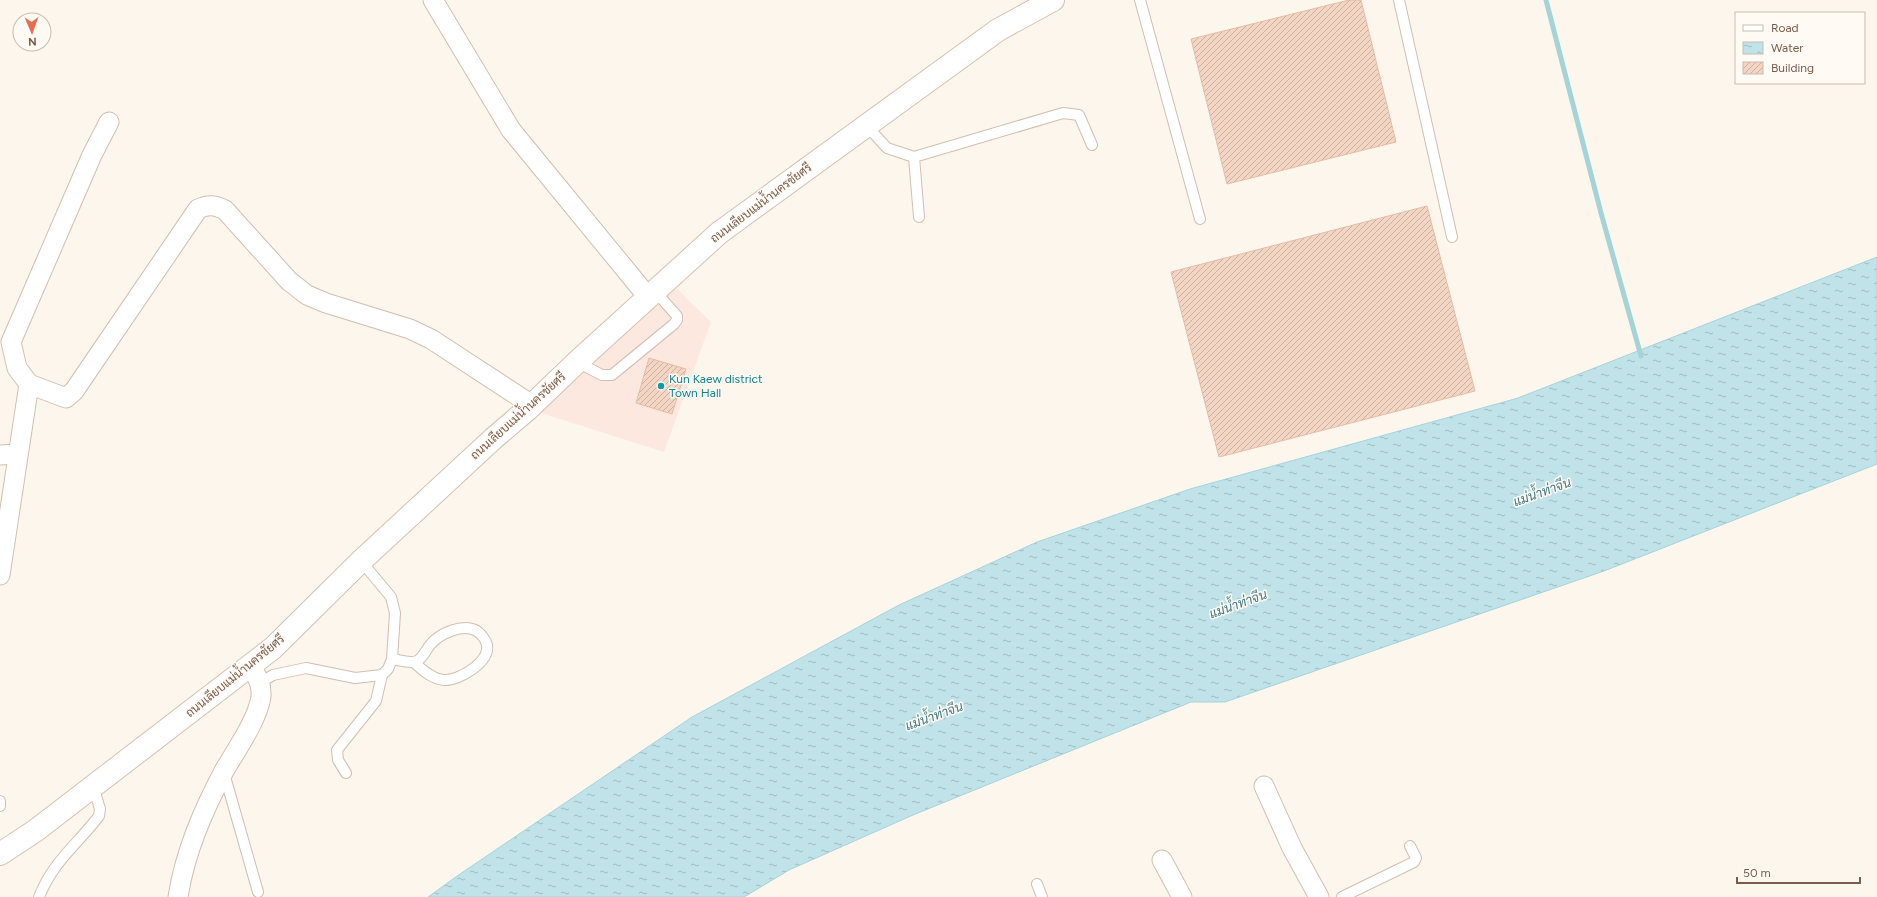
<svg xmlns="http://www.w3.org/2000/svg" width="1877" height="897" font-family="Figtree,Sarabun,sans-serif">
<defs>
<pattern id="water-ripples" width="26" height="14" patternUnits="userSpaceOnUse"><rect width="26" height="14" fill="#bfe3e8"/><path d="M2 4q2-2 4 0t4 0M15 11q2-2 4 0t4 0" fill="none" stroke="#a0bbbe"/></pattern>
<pattern id="building-hatch" width="6" height="6" patternUnits="userSpaceOnUse"><rect width="6" height="6" fill="#f3d5c3"/><path d="M-1 1l2-2M0 6l6-6M5 7l2-2" fill="none" stroke="#cab0a1"/></pattern>
</defs>
<rect width="100%" height="100%" fill="#fdf6ec"/>
<path fill="#fde8e0" d="M674 286 711 322 664 452 541 413Z"/>
<path fill="url(#water-ripples)" stroke="#a5d3da" d="M1877 257V464L1604 571 1225 702H1191L913 815 789 870 744 897H428L460 874 692 717 899 605 1037 542 1190 489 1518 398Z"/>
<g fill="none" stroke-linecap="round" stroke-linejoin="round">
<path stroke="#a5d3da" stroke-width="5" d="M1546 0 1601 213 1641 356"/>
</g>
<g fill="url(#building-hatch)" stroke="#e6bba3">
<path d="M1349 0H1361L1396 142 1227 184 1191 39Z"/>
<path d="M1427 206 1475 391 1219 457 1171 272Z"/>
<path d="M649 358 686 369 672 414 636 403Z"/>
</g>
<g fill="none" stroke-linecap="round" stroke-linejoin="round">
<defs>
<g id="service">
<path d="M1140 0 1200 219"/>
<path d="M1399 0 1452 237"/>
<path d="M866 125 887 148 914 157"/>
<path d="M919 217 914 157 1063 113 1079 115 1092 145"/>
<path d="M577 362 602 375H612L674 324 677 320V316L655 291"/>
<path d="M392 659C400 660 409 664 417 661 423 658 426 650 430 645 440 633 463 623 477 631 481 634 486 640 487 645 490 662 459 681 444 680 432 679 422 670 414 662"/>
<path d="M261 682 273 675 306 668 355 678 382 675 388 669 392 659 395 613 391 597 361 561"/>
<path d="M224 773 258 892"/>
<path d="M346 773 338 760 337 750 376 701 382 675"/>
<path d="M0 806V801"/>
<path d="M1037 884 1042 897"/>
<path d="M39 897C54 860 76 846 99 816L100 809 93 786"/>
<path d="M1342 897 1414 862 1416 858 1410 846"/>
</g>
<g id="minor">
<path d="M433 0 511 130 648 297"/>
<path d="M29 384 17 368 11 342 92 155 109 122"/>
<path d="M0 455 18 454"/>
<path d="M0 575 29 384 66 398 74 391 198 209C209 204 215 205 225 210L289 281 307 295 326 303 410 329 431 339 532 405"/>
<path d="M1264 786 1292 848 1319 897"/>
<path d="M1162 860 1182 897"/>
<path d="M178 897C185 852 203 811 224 771 236 750 257 721 261 697 262 684 257 677 251 666"/>
</g>
<path id="secondary" d="M0 854 35 831 273 648 361 561 494 438 528 409 577 362 719 233 998 30 1053 0"/>
</defs>
<use href="#service" stroke="#d1beb0" stroke-width="12"/>
<use href="#minor" stroke="#d1beb0" stroke-width="21"/>
<use href="#secondary" stroke="#d6c0b0" stroke-width="24"/>
<use href="#service" stroke="#fff" stroke-width="10"/>
<use href="#minor" stroke="#fff" stroke-width="19"/>
<use href="#secondary" stroke="#fff" stroke-width="22"/>
</g>
<circle fill="#0f9aa8" stroke="#fffaf3" stroke-width="1.5" cx="661" cy="386" r="4"/>
<g text-anchor="middle" dominant-baseline="central" stroke-width="3" stroke-linejoin="round" paint-order="stroke">
<g font-size="12" fill="#7a5c4d" stroke="#fffaf3">
<text transform="translate(761 203) rotate(-37)">ถนนเลียบแม่น้ำนครชัยศรี</text>
<text transform="translate(518 416) rotate(-42)">ถนนเลียบแม่น้ำนครชัยศรี</text>
<text transform="translate(235 676) rotate(-39)">ถนนเลียบแม่น้ำนครชัยศรี</text>
</g>
<g font-size="12" fill="#0d838f" stroke="#fffaf3" text-anchor="start">
<text x="669" y="379">Kun Kaew district<tspan x="669" dy="14">Town Hall</tspan></text>
</g>
<g font-size="13" font-style="italic" fill="#437c86" stroke="#fffaf3">
<text transform="translate(1542 492) rotate(-20)">แม่น้ำท่าจีน</text>
<text transform="translate(1238 604) rotate(-20)">แม่น้ำท่าจีน</text>
<text transform="translate(934 716) rotate(-20)">แม่น้ำท่าจีน</text>
</g>
</g>
<rect x="1735" y="12" width="130" height="72" fill="#fffaf3" stroke="#cabbb1"/>
<rect x="1743" y="25" width="20" height="6" fill="#ffffff" stroke="#cabbb1"/>
<text x="1771" y="32" font-size="12" fill="#7a5c4d">Road</text>
<rect x="1743" y="42" width="20" height="12" fill="url(#water-ripples)" stroke="#cabbb1"/>
<text x="1771" y="52" font-size="12" fill="#7a5c4d">Water</text>
<rect x="1743" y="62" width="20" height="12" fill="url(#building-hatch)" stroke="#cabbb1"/>
<text x="1771" y="72" font-size="12" fill="#7a5c4d">Building</text>
<g transform="translate(32 32) rotate(178)"><circle r="19" fill="#fffaf3" stroke="#cabbb1"/>
<path d="M0-3L7 15L0 10L-7 15Z" fill="#e76f51"/>
<text y="-6" font-size="11" font-weight="bold" text-anchor="middle" fill="#7a5c4d">N</text>
</g>
<path d="M1737 877v6h123v-6" fill="none" stroke="#7a5c4d" stroke-width="2"/>
<text x="1743" y="877" font-size="12" fill="#7a5c4d" stroke="#fffaf3" stroke-width="3" paint-order="stroke">50 m</text>
</svg>
